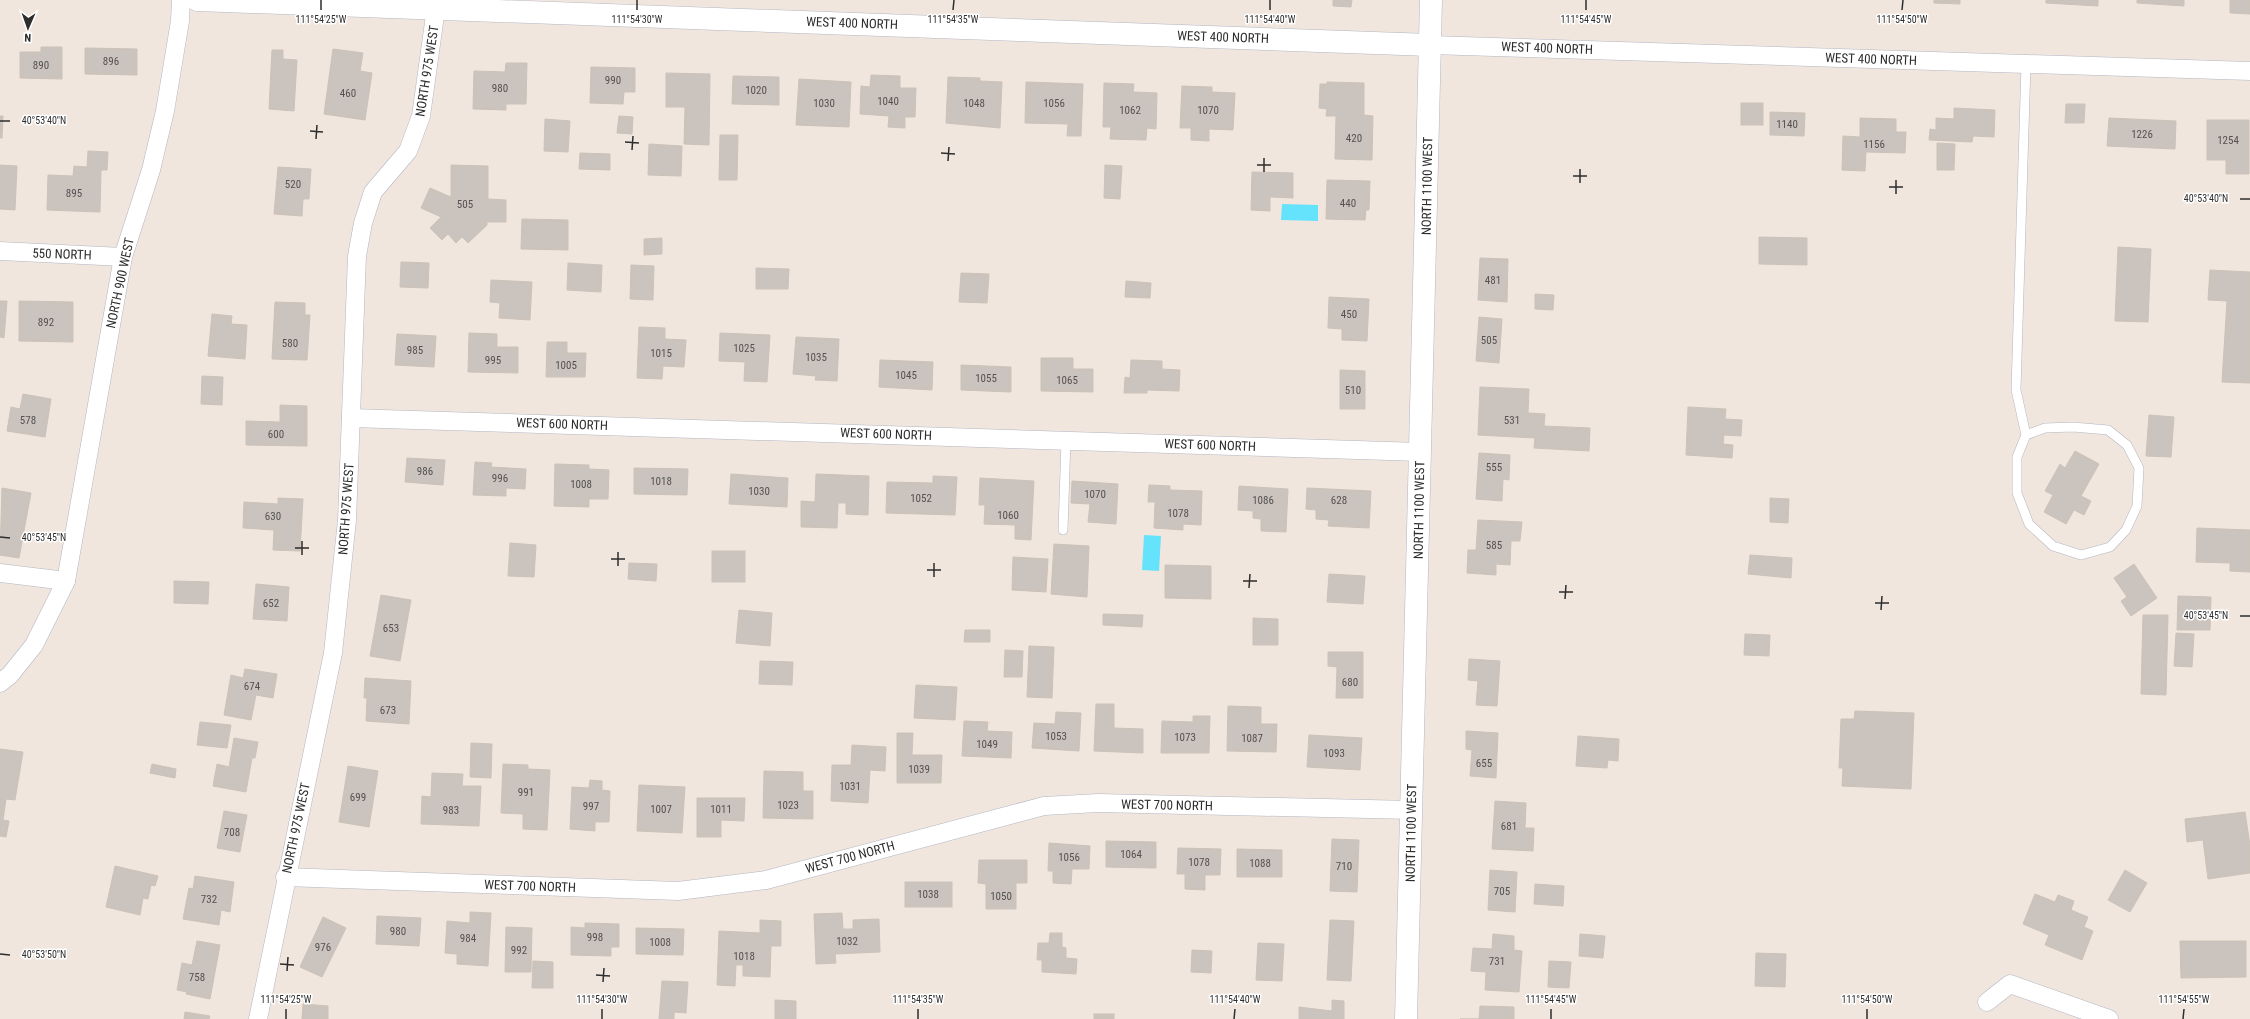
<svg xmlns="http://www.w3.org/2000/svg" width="2250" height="1019" font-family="'Roboto Condensed',sans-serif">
<rect width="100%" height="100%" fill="#f0e6de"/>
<g fill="#66e3fc">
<path d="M1282 204 1318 205V221L1281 220Z"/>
<path d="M1144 535 1161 536 1159 571 1142 570Z"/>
</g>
<g fill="#cbc3bd" stroke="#ccc2b7">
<path d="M1333 0H1352L1351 7 1333 6Z"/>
<path d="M1934 0H1960V4L1934 3Z"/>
<path d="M2046 0H2098V6L2046 3Z"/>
<path d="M2137 0H2184V6L2137 3Z"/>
<path d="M2230 0H2250V14L2230 13Z"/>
<path d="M41 47H62V79L20 78V52H41Z"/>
<path d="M85 48 137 49V75L85 74Z"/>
<path d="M333 49 363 53 360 71 372 73 365 120 324 114Z"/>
<path d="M272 50H283V59L297 60 294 111 269 109Z"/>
<path d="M506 63H527L526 104H506V110L473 109 474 71 505 72Z"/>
<path d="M591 67 635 68V92H624L623 104 590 103Z"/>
<path d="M666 73 710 74 709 145 684 144 685 107H666Z"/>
<path d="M871 75 900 76V88H916L915 117H905V128L888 127 889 116 860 114 861 86 870 87Z"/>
<path d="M733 76 779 77V105L732 104Z"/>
<path d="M948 77 980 78V81L1002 82 1000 128 946 123Z"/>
<path d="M799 79 851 82 849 127 796 125Z"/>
<path d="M1026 82 1083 84 1081 136H1067L1068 124 1025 123Z"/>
<path d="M1327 82 1364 83V115L1373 116 1372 160 1335 159 1336 116H1326L1327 109 1319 108 1320 84H1327Z"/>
<path d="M1104 83 1134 84 1133 92 1157 93 1156 129 1147 128 1146 140 1110 139 1111 127H1103Z"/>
<path d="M1182 86 1212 87V92L1235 93 1233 130 1209 129V141L1191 140V128H1180Z"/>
<rect x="1741" y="103" width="22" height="22"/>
<path d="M2066 104H2085L2084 123H2065Z"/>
<path d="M1954 108 1995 110 1994 137 1973 136 1972 142 1929 140 1930 129 1936 130V118L1954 119Z"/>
<path d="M1770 112 1805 113 1804 136 1770 135Z"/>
<path d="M0 116H3L2 138H0Z"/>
<path d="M619 116 633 117 632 134 617 133Z"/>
<path d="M1860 118 1896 119V132H1906L1905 153 1866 152 1865 171 1842 170 1843 136 1860 137Z"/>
<path d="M2109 118 2176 121 2175 149 2107 146Z"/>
<path d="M545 119 570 121 568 152 544 151Z"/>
<path d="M2207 120H2249V174H2226V160H2207Z"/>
<path d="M720 135H738L737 180H719Z"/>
<path d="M1937 143 1955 144 1954 170H1937Z"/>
<path d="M649 144 682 146 681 176 648 175Z"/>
<path d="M88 151 108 152 107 170H101L100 212 47 210 48 175 73 176 74 166 87 167Z"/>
<path d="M580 153 610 154V170L579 169Z"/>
<path d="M0 165 17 166 15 210 0 209Z"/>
<path d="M451 165 488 166V199L506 200V222H487V225L468 243 462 237 456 243 448 234 442 240 430 228 441 217 421 208 430 188 451 197Z"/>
<path d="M1105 165 1122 166 1120 199 1104 198Z"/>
<path d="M278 167 311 169 309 199H303L302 216 274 214Z"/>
<path d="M1252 172 1293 173V198L1270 197V211L1251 210Z"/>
<path d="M1327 180 1370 181 1369 210H1366L1365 220 1326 219Z"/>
<path d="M522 219 568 220V250L521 249Z"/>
<path d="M1759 237 1807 238V265L1759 264Z"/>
<path d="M662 238V254L644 255V239Z"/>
<path d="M2118 247 2151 249 2148 322 2115 321Z"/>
<path d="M1480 258 1508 259 1507 302 1478 300Z"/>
<path d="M401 262 429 263 428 288 400 287Z"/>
<path d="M568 263 602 265 601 292 567 290Z"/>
<path d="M631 265 654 266 653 300 630 299Z"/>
<path d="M756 268 789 269 788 289H756Z"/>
<path d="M2210 270 2250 272V383L2222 382 2227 301 2208 300Z"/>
<path d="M961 273 989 274 987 303 959 302Z"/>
<path d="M491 280 532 282 530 320 499 318 500 303 490 302Z"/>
<path d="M1126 281 1151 283 1150 298 1125 297Z"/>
<path d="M1535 294 1554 295 1553 310 1535 309Z"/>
<path d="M1329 297 1369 299 1367 341 1342 340V329L1328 328Z"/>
<path d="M0 301H7L4 338 0 337Z"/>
<path d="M19 301 73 302V342L19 341Z"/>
<path d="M275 302 305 303V315H310L307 360 272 359Z"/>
<path d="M212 314 232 316 231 324 247 325 245 359 208 356Z"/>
<path d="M1479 317 1502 319 1499 363 1476 361Z"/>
<path d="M639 327 665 328V339L686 340 684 367 663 366 662 379 637 378Z"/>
<path d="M469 333 497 334V347H518V373L468 372Z"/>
<path d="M720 333 770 335 767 382 744 381 745 362 719 361Z"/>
<path d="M397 334 436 336 434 367 395 365Z"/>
<path d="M796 337 839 339 837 381 815 380 816 376 793 374Z"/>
<path d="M547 342H567V353H586L585 377H546Z"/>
<path d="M1041 358H1073V369H1093V392L1041 391Z"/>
<path d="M880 360 933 362 932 390 879 387Z"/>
<path d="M1131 360 1162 361V369L1180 370 1179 391 1147 390V393H1124L1125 377 1130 378Z"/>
<path d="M961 365 1011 367V392L961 390Z"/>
<path d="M1340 370 1365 371V409H1340Z"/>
<path d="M202 376 223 377 222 405 201 404Z"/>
<path d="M1480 387 1529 389 1528 413 1545 414 1544 426 1590 428 1589 451 1534 448 1535 438 1478 435Z"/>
<path d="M23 394 51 399 45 437 7 431 11 407 20 409Z"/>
<path d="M280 405 307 406V446L246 445V421L280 422Z"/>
<path d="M1688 407 1726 409 1725 419 1742 420 1741 436 1724 435 1723 444 1733 445 1732 458 1686 455Z"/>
<path d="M2149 415 2174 417 2171 457 2146 456Z"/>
<path d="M2075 451 2099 464 2081 496 2091 501 2084 515 2074 510 2066 524 2044 512 2053 495 2045 491 2060 464 2065 468Z"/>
<path d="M1479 453 1510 455 1509 480 1503 479 1502 501 1476 499Z"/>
<path d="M407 458 445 460 443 485 405 482Z"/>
<path d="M475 462 492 463 491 467 526 469 525 489 506 488V496L473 495Z"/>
<path d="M555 464 589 465V469L609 470 608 499H589V507L554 506Z"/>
<path d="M634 468 688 469 687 495 634 494Z"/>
<path d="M731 474 788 478 787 507 729 504Z"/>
<path d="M816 474 869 476 868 515 846 514V503H838L837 528 801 527V501L815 502Z"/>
<path d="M933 476 957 477 955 515 886 513 887 482 933 483Z"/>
<path d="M980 478 1034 481 1031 540 1015 539V525L984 524 985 505H979Z"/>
<path d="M1072 481 1118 484 1116 524 1088 522 1090 504 1071 503Z"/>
<path d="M1149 485 1170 486V490L1202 491 1201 525 1183 524V530L1154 528 1155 502H1148Z"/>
<path d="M1239 486 1288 489 1286 532 1261 531V519L1253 518V511L1238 510Z"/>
<path d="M2 488 31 493 19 558 0 555Z"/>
<path d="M1307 488 1371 491 1369 528 1328 526 1329 520 1316 519V510L1306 509Z"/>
<path d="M278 498 303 499 300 551 273 550 274 530 243 528 244 502 278 504Z"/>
<path d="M1770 498 1789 499 1788 523 1770 522Z"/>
<path d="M1478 520 1522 522 1520 541H1511L1510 565 1496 564V575L1467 573 1468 550H1476Z"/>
<path d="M2197 528 2250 530V572L2230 571V563L2196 562Z"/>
<path d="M510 543 536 545 534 577 508 576Z"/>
<path d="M1054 544 1089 546 1087 597 1051 594Z"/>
<rect x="712" y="551" width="33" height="31"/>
<path d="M1750 555 1792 558 1791 578 1748 574Z"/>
<path d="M1013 557 1048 559 1046 592 1012 590Z"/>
<path d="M629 563 657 564 656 581 628 579Z"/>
<path d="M2134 564 2157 598 2131 616 2121 601 2127 597 2114 578Z"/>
<path d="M1165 565 1211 566V599L1165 598Z"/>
<path d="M1329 574 1365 576 1363 604 1327 602Z"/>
<path d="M174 581 209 582 208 604 174 603Z"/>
<path d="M256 584 289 587 287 621 253 619Z"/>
<path d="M381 595 411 600 400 661 370 656Z"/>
<path d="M2178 596 2211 597 2210 630H2177Z"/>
<path d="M739 610 772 613 770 646 736 643Z"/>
<path d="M1103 614 1143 615 1142 627 1103 625Z"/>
<path d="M2143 615H2168L2166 695 2141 694Z"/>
<path d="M1253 618 1278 619V645H1253Z"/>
<path d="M965 630H990V642H964Z"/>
<path d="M2176 633 2194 634 2192 667 2174 666Z"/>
<path d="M1745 634 1770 635 1769 656 1744 655Z"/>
<path d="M1029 646 1054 647 1052 698 1027 697Z"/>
<path d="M1005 650 1023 651 1022 677H1004Z"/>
<path d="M1328 652H1363V698H1336L1337 667 1328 666Z"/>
<path d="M1469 659 1500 661 1497 706 1476 705 1478 681 1468 680Z"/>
<path d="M760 661 793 662 792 685 759 684Z"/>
<path d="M245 669 277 674 273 698 256 695 251 720 224 715 231 675 243 678Z"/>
<path d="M365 678 411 681 409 724 366 721 367 698H364Z"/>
<path d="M916 685 957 687 955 720 914 718Z"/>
<path d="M1096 704H1114V728L1143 729V753L1094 751Z"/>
<path d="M1228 706 1261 707V724H1277L1276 752 1227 751Z"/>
<path d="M1855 711 1914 713 1911 789 1842 786 1843 768H1839L1841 719H1854Z"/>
<path d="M1056 712 1081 713 1079 751 1032 748 1034 723 1055 724Z"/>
<path d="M1193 716H1210L1209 753H1161L1162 721 1193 722Z"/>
<path d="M964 721 988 722 987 731 1012 732 1011 758 962 756Z"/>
<path d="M200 722 231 725 227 748 197 745Z"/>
<path d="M1466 731 1498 733 1496 778 1470 776 1472 750 1466 749Z"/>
<path d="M897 733H913L912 755H942L941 783H897Z"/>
<path d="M1309 735 1362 738 1360 770 1307 767Z"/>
<path d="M1578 736 1619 739 1618 761 1608 760 1607 768 1576 766Z"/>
<path d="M234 738 258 742 255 758H252L246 792 213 786 217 764 229 767Z"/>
<path d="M471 743 492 744 491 778 470 777Z"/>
<path d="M852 745 886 747 885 771 870 770 868 803 831 801 832 765H851Z"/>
<path d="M0 749 23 752 15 800 6 799 3 820 9 821 6 837 0 836Z"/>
<path d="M152 764 176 769 175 778 150 773Z"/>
<path d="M503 764 528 765V769L550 770 547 830 523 829V814L501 813Z"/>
<path d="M348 766 378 771 369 827 339 822Z"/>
<path d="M764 771 803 772V791H813V819L763 818Z"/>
<path d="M432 773 463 774 462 786H481L479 826 421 824 422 796 431 797Z"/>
<path d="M590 780 602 781V790L610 791 609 822H595V831L570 829 572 787 589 788Z"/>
<path d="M639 785 685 787 682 833 637 831Z"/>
<path d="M697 798H745L744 821 721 820V837H697Z"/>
<path d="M1495 801 1526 803 1525 828H1534L1533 851 1492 849Z"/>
<path d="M224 811 247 815 240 852 217 848Z"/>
<path d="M2245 812 2250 845V873L2208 879 2203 840 2187 842 2185 819Z"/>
<path d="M1332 839 1359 840 1357 892 1330 891Z"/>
<path d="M1106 841 1156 842V868L1106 867Z"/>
<path d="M1049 843 1090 846 1089 869H1072L1071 884 1053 883V871H1048Z"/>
<path d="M1178 848 1221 849 1220 875H1205V890L1185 889V874H1177Z"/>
<path d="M1237 849 1282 850V877H1237Z"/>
<path d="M979 860H1027V883H1016V909H986V884L978 883Z"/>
<path d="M115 866 158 876 155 886 151 885 148 899 143 898 140 915 106 907Z"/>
<path d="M1490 870 1517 872 1515 912 1488 910Z"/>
<path d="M2125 870 2147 883 2130 912 2108 900Z"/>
<path d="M195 876 234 882 230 912 221 910 219 925 183 919 189 888 193 889Z"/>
<rect x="905" y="882" width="47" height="25"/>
<path d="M1535 884 1564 886 1563 906 1534 904Z"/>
<path d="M2035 894 2055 902 2058 895 2074 901 2071 910 2088 917 2084 927 2093 931 2082 960 2045 945 2049 935 2023 924Z"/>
<path d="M470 912 491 913 488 966 457 964V954L445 953 447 921 470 923Z"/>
<path d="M842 913 843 929H853V920L879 919 880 952 835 954 836 963 816 964 814 914Z"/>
<path d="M377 916 421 918 419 946 376 944Z"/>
<path d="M323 917 346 928 322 977 300 967Z"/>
<path d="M760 920 781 921V946H771L770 977 743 976V965H736L735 986 717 985 719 931 760 933Z"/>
<path d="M1330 920 1354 921 1351 981 1327 980Z"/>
<path d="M585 923 619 924V947H611V956L571 955V927L585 928Z"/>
<path d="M506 927 532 928 531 972H505Z"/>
<path d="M636 928 684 929 683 955 636 954Z"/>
<path d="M1050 933H1062V947L1066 948V958L1077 959 1076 974 1042 972V960H1037L1038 943H1049Z"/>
<path d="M1493 934 1514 936V950L1522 951 1519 992 1485 990 1486 972 1471 971 1473 948 1492 949Z"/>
<path d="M1580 934 1605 936 1603 958 1579 956Z"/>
<path d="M197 941 220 945 210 999 186 994 187 992 177 990 182 963 192 965Z"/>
<path d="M2180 941H2246V977L2181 978Z"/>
<path d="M1258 943 1284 944 1282 981 1256 980Z"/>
<path d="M1192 950 1212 951 1211 973 1191 972Z"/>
<path d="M1756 953 1786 954 1785 987 1755 986Z"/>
<path d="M533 961 553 962V988H532Z"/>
<path d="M1549 961 1571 962 1569 988 1548 987Z"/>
<path d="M662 981 688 982 686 1013 674 1012V1019H659Z"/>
<path d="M775 1000 796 1001V1019H775Z"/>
<path d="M1332 1000 1344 1001V1019H1299V1007L1332 1011Z"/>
<path d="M303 1004 328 1006V1019H302Z"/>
<path d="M1480 1006 1514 1007V1019H1460H1479Z"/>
<path d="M185 1012 210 1016 209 1019H184Z"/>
<rect x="1094" y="1014" width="20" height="5"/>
</g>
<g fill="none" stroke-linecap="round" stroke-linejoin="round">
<defs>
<g id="service">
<path d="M2026 64 2016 390 2026 435 2017 457V493L2029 524 2053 546 2081 555 2110 547 2126 530 2137 506 2139 468 2127 445 2108 430 2073 427 2045 428 2026 435"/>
<path d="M1063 530 1066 440"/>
</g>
<g id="minor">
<path d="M1430 45 2250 71"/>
<path d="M0 251 123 257"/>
<path d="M351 418 1420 452"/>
<path d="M0 573 66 581"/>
<path d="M0 683 10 675 34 645 66 581 123 257 151 170 165 111 180 21 181 0"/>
<path d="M285 877 678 891 766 880 1044 806 1098 803 1412 810"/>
<path d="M1987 1002 2010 984 2109 1019"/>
<path d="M258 1019 333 653 347 520 357 256 363 223 373 192 408 151 421 116 436 8"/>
</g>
<g id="tertiary">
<path d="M197 0 1430 45"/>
<path d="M1406 1019 1431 0"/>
</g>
</defs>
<use href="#service" stroke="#b2b6c2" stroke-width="10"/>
<use href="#minor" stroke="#b2b6c2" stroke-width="19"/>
<use href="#tertiary" stroke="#b2b6c2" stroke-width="23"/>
<use href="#service" stroke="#fff" stroke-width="9"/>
<use href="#minor" stroke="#fff" stroke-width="18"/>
<use href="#tertiary" stroke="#fff" stroke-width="22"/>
</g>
<path fill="none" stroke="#2d2d2d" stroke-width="1.5" d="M321 10V0M637 10V0M953 10 954 0M1270 10V0M1586 10V0M1902 10 1903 0M0 121H10M310 131 323 132M316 139 317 125M625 142 639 143M632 150 633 136M941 153 955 154M948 161 949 147M1257 165H1271M1264 172V158M1573 176H1587M1580 183V169M1889 187H1903M1896 194V180M2240 199H2250M0 537 10 538M295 548H309M302 555V541M611 559H625M618 566V552M927 570H941M934 577V563M1243 581H1257M1249 588 1250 574M1559 592H1573M1565 599 1566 585M1875 603H1889M1881 610 1882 596M2240 616H2250M0 954 10 955M280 964 294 965M287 971 288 957M596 975 610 976M603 982 604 968M286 1019V1009M602 1019V1009M918 1019V1009M1234 1019 1235 1009M1551 1019V1009M1867 1019V1009M2183 1019 2184 1009"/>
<g text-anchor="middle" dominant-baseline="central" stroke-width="3" stroke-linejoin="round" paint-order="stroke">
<g font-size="11" fill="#545251">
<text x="111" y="61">896</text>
<text x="41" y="65">890</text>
<text x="613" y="80">990</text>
<text x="500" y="88">980</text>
<text x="756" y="90">1020</text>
<text x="348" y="93">460</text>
<text x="888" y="101">1040</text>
<text x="824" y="103">1030</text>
<text x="974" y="103">1048</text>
<text x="1054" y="103">1056</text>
<text x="1130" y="110">1062</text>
<text x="1208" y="110">1070</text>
<text x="1787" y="124">1140</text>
<text x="2142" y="134">1226</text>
<text x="1354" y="138">420</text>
<text x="2228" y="140">1254</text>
<text x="1874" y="144">1156</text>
<text x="293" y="184">520</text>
<text x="74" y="193">895</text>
<text x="1348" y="203">440</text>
<text x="465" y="204">505</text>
<text x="1493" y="280">481</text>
<text x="1349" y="314">450</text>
<text x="46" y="322">892</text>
<text x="1489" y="340">505</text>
<text x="290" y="343">580</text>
<text x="744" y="348">1025</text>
<text x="415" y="350">985</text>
<text x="661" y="353">1015</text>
<text x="816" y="357">1035</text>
<text x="493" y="360">995</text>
<text x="566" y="365">1005</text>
<text x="906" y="375">1045</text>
<text x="986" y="378">1055</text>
<text x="1067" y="380">1065</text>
<text x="1353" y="390">510</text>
<text x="28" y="420">578</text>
<text x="1512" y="420">531</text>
<text x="276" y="434">600</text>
<text x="1494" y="467">555</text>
<text x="425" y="471">986</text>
<text x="500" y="478">996</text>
<text x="661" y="481">1018</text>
<text x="581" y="484">1008</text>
<text x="759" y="491">1030</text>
<text x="1095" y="494">1070</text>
<text x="921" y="498">1052</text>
<text x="1263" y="500">1086</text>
<text x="1339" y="500">628</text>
<text x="1178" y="513">1078</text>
<text x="1008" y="515">1060</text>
<text x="273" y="516">630</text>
<text x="1494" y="545">585</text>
<text x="271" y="603">652</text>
<text x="391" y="628">653</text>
<text x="1350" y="682">680</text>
<text x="252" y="686">674</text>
<text x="388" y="710">673</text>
<text x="1056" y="736">1053</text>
<text x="1185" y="737">1073</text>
<text x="1252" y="738">1087</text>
<text x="987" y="744">1049</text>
<text x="1334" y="753">1093</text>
<text x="1484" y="763">655</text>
<text x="919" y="769">1039</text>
<text x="850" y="786">1031</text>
<text x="526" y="792">991</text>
<text x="358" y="797">699</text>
<text x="788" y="805">1023</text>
<text x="591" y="806">997</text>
<text x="661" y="809">1007</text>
<text x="721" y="809">1011</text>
<text x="451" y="810">983</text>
<text x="1509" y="826">681</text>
<text x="232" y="832">708</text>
<text x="1131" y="854">1064</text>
<text x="1069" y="857">1056</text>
<text x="1199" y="862">1078</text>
<text x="1260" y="863">1088</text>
<text x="1344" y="866">710</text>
<text x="1502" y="891">705</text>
<text x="928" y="894">1038</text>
<text x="1001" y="896">1050</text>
<text x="209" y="899">732</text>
<text x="398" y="931">980</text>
<text x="595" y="937">998</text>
<text x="468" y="938">984</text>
<text x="847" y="941">1032</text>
<text x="660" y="942">1008</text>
<text x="323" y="947">976</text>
<text x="519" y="950">992</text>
<text x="744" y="956">1018</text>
<text x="1497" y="961">731</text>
<text x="197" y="977">758</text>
</g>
<g font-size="13" fill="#2d2d2d" stroke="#fff">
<text transform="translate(852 23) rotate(2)">WEST 400 NORTH</text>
<text transform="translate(1223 37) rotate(2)">WEST 400 NORTH</text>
<text transform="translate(1547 48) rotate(2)">WEST 400 NORTH</text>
<text transform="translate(1871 59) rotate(2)">WEST 400 NORTH</text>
<text transform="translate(427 71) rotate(-81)">NORTH 975 WEST</text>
<text transform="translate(1427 186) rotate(-89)">NORTH 1100 WEST</text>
<text transform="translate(62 254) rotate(2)">550 NORTH</text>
<text transform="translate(120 283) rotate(-78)">NORTH 900 WEST</text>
<text transform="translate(562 424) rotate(2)">WEST 600 NORTH</text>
<text transform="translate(886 434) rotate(2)">WEST 600 NORTH</text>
<text transform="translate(1210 445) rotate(2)">WEST 600 NORTH</text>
<text transform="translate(346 509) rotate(-86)">NORTH 975 WEST</text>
<text transform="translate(1419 510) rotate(-89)">NORTH 1100 WEST</text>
<text transform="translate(1167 805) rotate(1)">WEST 700 NORTH</text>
<text transform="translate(296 828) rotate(-78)">NORTH 975 WEST</text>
<text transform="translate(1411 833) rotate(-89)">NORTH 1100 WEST</text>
<text transform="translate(850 857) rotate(-15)">WEST 700 NORTH</text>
<text transform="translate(530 886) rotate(2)">WEST 700 NORTH</text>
</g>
</g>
<g font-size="10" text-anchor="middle" fill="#2d2d2d" stroke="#fff" stroke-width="3" stroke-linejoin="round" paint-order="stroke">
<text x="321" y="23">111°54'25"W</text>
<text x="637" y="23">111°54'30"W</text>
<text x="953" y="23">111°54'35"W</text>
<text x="1270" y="23">111°54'40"W</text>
<text x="1586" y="23">111°54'45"W</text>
<text x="1902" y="23">111°54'50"W</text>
<text x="44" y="124">40°53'40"N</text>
<text x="2206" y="202">40°53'40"N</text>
<text x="44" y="541">40°53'45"N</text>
<text x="2206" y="619">40°53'45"N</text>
<text x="44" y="958">40°53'50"N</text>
<text x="286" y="1003">111°54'25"W</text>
<text x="602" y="1003">111°54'30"W</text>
<text x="918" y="1003">111°54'35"W</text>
<text x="1235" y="1003">111°54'40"W</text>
<text x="1551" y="1003">111°54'45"W</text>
<text x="1867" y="1003">111°54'50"W</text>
<text x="2184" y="1003">111°54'55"W</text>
</g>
<g transform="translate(28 28) rotate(182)" stroke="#ffffff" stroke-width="3" paint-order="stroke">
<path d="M0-3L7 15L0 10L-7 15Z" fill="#2d2d2d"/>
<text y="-6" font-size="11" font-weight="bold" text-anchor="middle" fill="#2d2d2d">N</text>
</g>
</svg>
